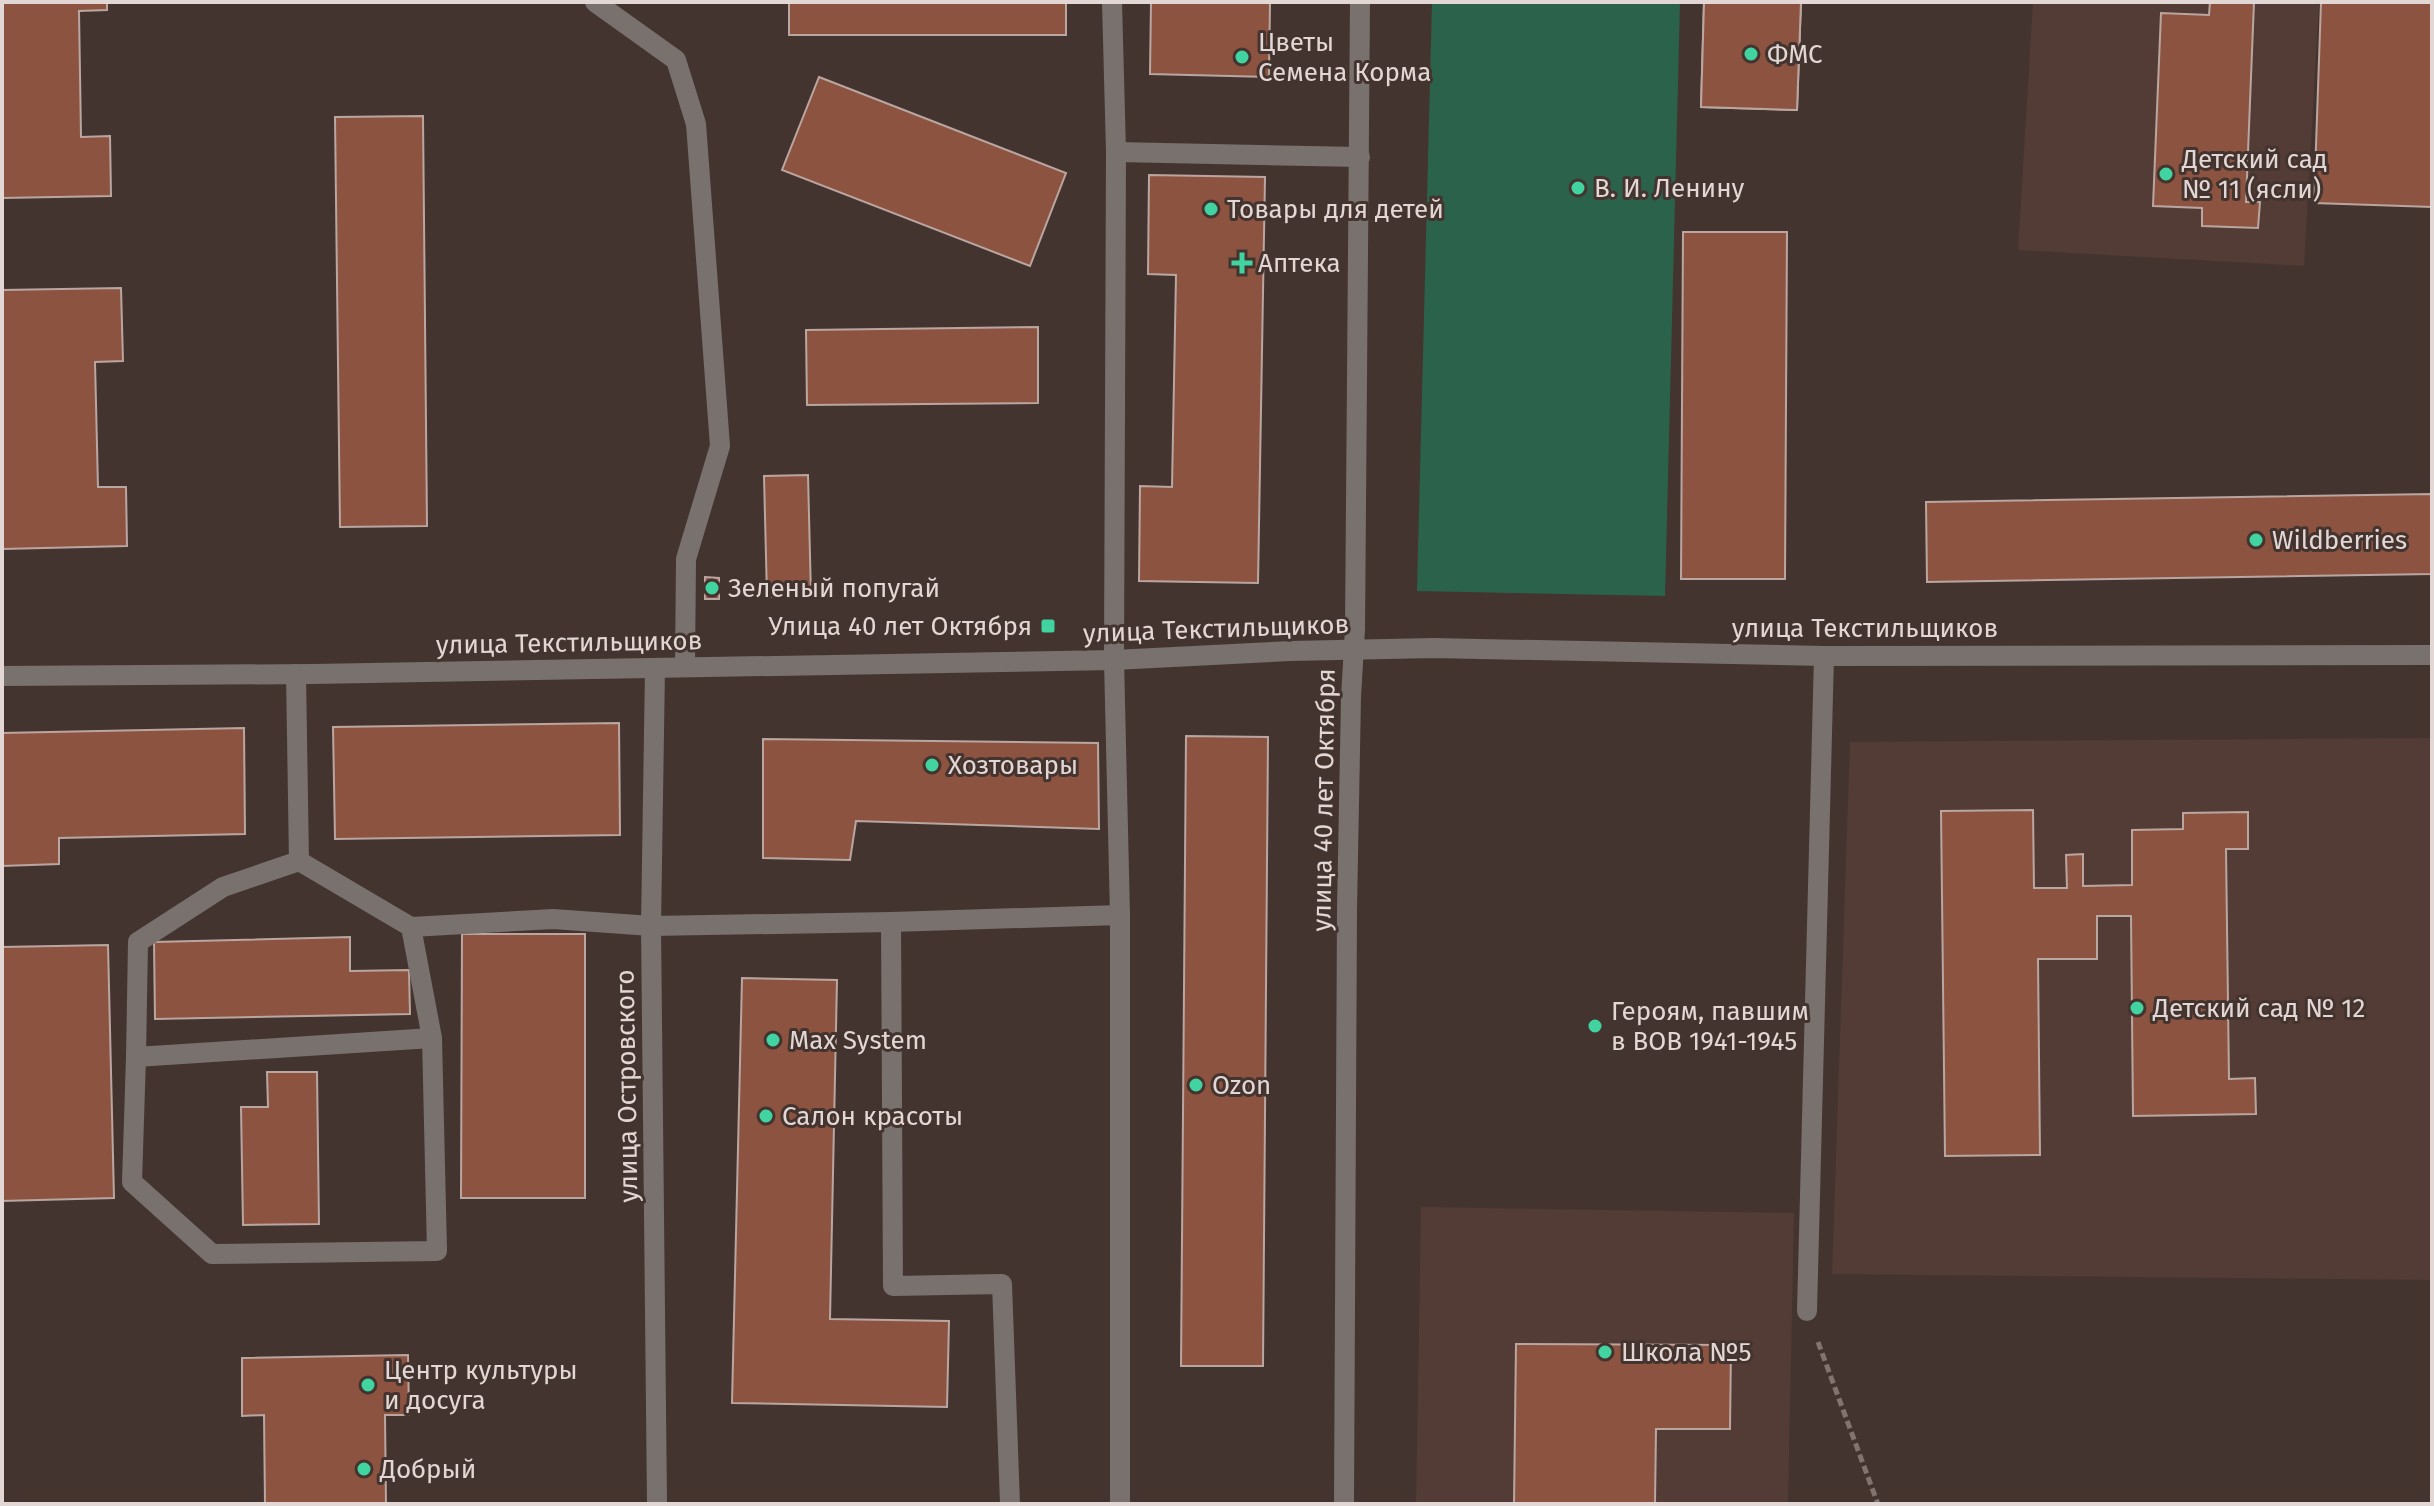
<svg xmlns="http://www.w3.org/2000/svg" width="2434" height="1506" font-family="'Fira Sans',sans-serif">
<rect width="100%" height="100%" fill="#44342f"/>
<g fill="#533c35">
<path d="M2033 2H2319L2304 266 2018 250Z"/>
<path d="M2432 738V1280L1832 1274 1850 742Z"/>
<path d="M1421 1207 1794 1213 1788 1504H1416Z"/>
</g>
<path fill="#2b624c" d="M1432 2H1680L1665 596 1417 591Z"/>
<g fill="#8d5341" stroke="#baa6a0" stroke-width="2">
<path d="M2 2H107V10L79 11 81 137 110 136 111 196 2 198Z"/>
<rect x="789" y="2" width="277" height="33"/>
<path d="M1151 2H1270L1269 77 1150 74Z"/>
<path d="M1704 2H1801L1797 110 1701 107Z"/>
<path d="M1704 2H1801L1797 110 1701 107Z"/>
<path d="M2210 2H2254L2246 202H2260L2258 228 2202 226V208L2153 206 2161 13 2209 15Z"/>
<path d="M2321 2H2432V207L2314 203Z"/>
<path d="M819 77 1066 173 1030 266 782 170Z"/>
<path d="M423 116 427 526 340 527 335 117Z"/>
<path d="M1149 175 1265 177 1258 583 1139 581 1140 486 1172 487 1176 275 1148 274Z"/>
<path d="M1683 232H1787L1785 579H1681Z"/>
<path d="M121 288 123 361 95 362 98 487H126L127 546 3 549 2 290Z"/>
<path d="M1038 327V403L807 405 806 330Z"/>
<path d="M808 475 811 596 767 597 764 476Z"/>
<path d="M2432 494V574L1927 582 1926 502Z"/>
<path d="M705 577 719 578V599H705Z"/>
<path d="M619 723 620 835 335 839 333 727Z"/>
<path d="M244 728 245 834 59 838V864L2 866V733Z"/>
<path d="M1186 736 1268 737 1263 1366H1181Z"/>
<path d="M763 739 1098 743 1099 829 856 821 850 860 763 858Z"/>
<path d="M2033 810 2034 888H2067L2066 855 2083 854V886L2132 885V830L2183 829V813L2248 812V849H2226L2229 1079 2255 1078 2256 1114 2133 1116 2131 916H2097V959H2038L2040 1155 1945 1156 1941 811Z"/>
<path d="M462 934H585V1198H461Z"/>
<path d="M350 937V971L409 970 410 1014 155 1019 154 942Z"/>
<path d="M108 945 114 1198 2 1201V947Z"/>
<path d="M742 978 837 980 830 1319 949 1321 947 1407 732 1403Z"/>
<path d="M267 1072H317L319 1224 243 1225 241 1107H268Z"/>
<path d="M1516 1344 1731 1345 1730 1429H1656L1655 1504H1514Z"/>
<path d="M408 1355 409 1415H385L386 1504H265L264 1415 242 1416V1358Z"/>
</g>
<g fill="none" stroke-linecap="round" stroke-linejoin="round">
<path stroke="#81736f" stroke-width="5" stroke-dasharray="8 4" stroke-linecap="butt" d="M1818 1342 1878 1504"/>
<g stroke="#79716e" stroke-width="20">
<path d="M595 2 676 60 696 124 720 446 686 559 685 667"/>
<path d="M1112 2 1116 152 1114 660 1120 915"/>
<path d="M1116 152 1360 157"/>
<path d="M655 668 651 926 657 1504"/>
<path d="M296 674 299 861 411 927 432 1038 136 1057 138 942 223 887 299 861"/>
<path d="M2 676 313 674 1114 660 1290 651 1434 648 1824 656 2432 655"/>
<path d="M891 922 1120 915V1504"/>
<path d="M411 927 553 919 651 926 891 922 893 1286 1002 1284 1010 1504"/>
<path d="M136 1057 132 1182 212 1254 437 1251 432 1038"/>
<path d="M1807 1311 1824 656"/>
<path d="M1344 1504 1347 910 1351 697 1355 629 1360 2"/>
</g>
</g>
<g fill="#42d4a0" stroke="#44342f" stroke-width="3">
<circle cx="1751" cy="54" r="8"/>
<circle cx="1242" cy="57" r="8"/>
<circle cx="2166" cy="174" r="8"/>
<circle cx="1578" cy="188" r="8"/>
<circle cx="1211" cy="209" r="8"/>
<path d="M1238 251h8v8h8v8h-8v8h-8v-8h-8v-8h8z"/>
<circle cx="2256" cy="540" r="8"/>
<circle cx="712" cy="588" r="8"/>
<rect x="1040" y="618" width="16" height="16" rx="4"/>
<circle cx="932" cy="765" r="8"/>
<circle cx="2137" cy="1008" r="8"/>
<circle cx="1595" cy="1026" r="8"/>
<circle cx="773" cy="1040" r="8"/>
<circle cx="1196" cy="1085" r="8"/>
<circle cx="766" cy="1116" r="8"/>
<circle cx="1605" cy="1352" r="8"/>
<circle cx="368" cy="1385" r="8"/>
<circle cx="364" cy="1469" r="8"/>
</g>
<g text-anchor="middle" dominant-baseline="central" stroke-width="6" stroke-linejoin="round" paint-order="stroke">
<g font-size="26" fill="#e2d7d4" stroke="#44342f" text-anchor="start">
<text x="1258" y="42">Цветы<tspan x="1258" dy="30">Семена Корма</tspan></text>
<text x="1767" y="54">ФМС</text>
<text x="2182" y="159">Детский сад<tspan x="2182" dy="30">№ 11 (ясли)</tspan></text>
<text x="1594" y="188">В. И. Ленину</text>
<text x="1227" y="209">Товары для детей</text>
<text x="1258" y="263">Аптека</text>
<text x="2272" y="540">Wildberries</text>
<text x="728" y="588">Зеленый попугай</text>
<text x="1032" y="626" text-anchor="end">Улица 40 лет Октября</text>
<text x="948" y="765">Хозтовары</text>
<text x="2153" y="1008">Детский сад № 12</text>
<text x="1611" y="1011">Героям, павшим<tspan x="1611" dy="30">в ВОВ 1941-1945</tspan></text>
<text x="789" y="1040">Max System</text>
<text x="1212" y="1085">Ozon</text>
<text x="782" y="1116">Салон красоты</text>
<text x="1621" y="1352">Школа №5</text>
<text x="384" y="1370">Центр культуры<tspan x="384" dy="30">и досуга</tspan></text>
<text x="380" y="1469">Добрый</text>
</g>
<g font-size="26" fill="#e2d7d4" stroke="#44342f">
<text x="1865" y="628">улица Текстильщиков</text>
<text transform="translate(1216 629) rotate(-2)">улица Текстильщиков</text>
<text transform="translate(569 643) rotate(-1)">улица Текстильщиков</text>
<text transform="translate(1324 800) rotate(-89)">улица 40 лет Октября</text>
<text transform="translate(627 1086) rotate(-91)">улица Островского</text>
</g>
</g>
<rect width="2434" height="1506" fill="none" stroke="#e2d7d4" stroke-width="8"/>
</svg>
